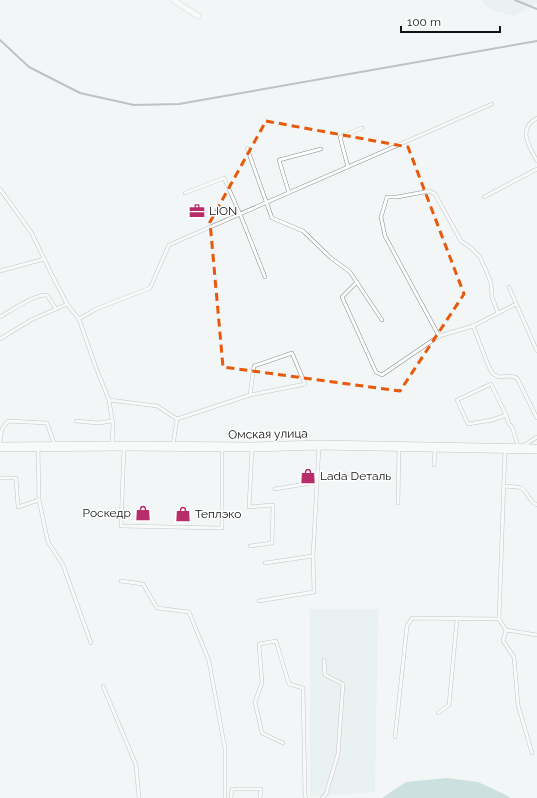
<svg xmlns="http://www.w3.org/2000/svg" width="537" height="798" font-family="Raleway,sans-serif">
<rect width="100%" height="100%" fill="#f2f6f6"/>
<g fill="#ddeaea">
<path d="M481 0H537V3L515 16 491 10Z"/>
<path d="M310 609H378L375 792 310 797Z"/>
</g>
<path fill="#9bc6c4" d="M447 778 478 782 506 795 510 798H382L406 782Z"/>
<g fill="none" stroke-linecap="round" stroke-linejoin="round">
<defs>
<g id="service">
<path d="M537 118C517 129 529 146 537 161"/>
<path d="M247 148 272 218 303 231 331 258 350 272 382 320"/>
<path d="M348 167 340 137 362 128"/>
<path d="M0 189 31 232 53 277 67 304"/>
<path d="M185 193 224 178 240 214 265 277"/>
<path d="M289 193 279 160 321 149"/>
<path d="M484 197 537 169"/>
<path d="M0 271 44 259"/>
<path d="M357 282 342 297 376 372 382 375 439 336 473 326 516 304"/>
<path d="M509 287 537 351"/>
<path d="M0 317C12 310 35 294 47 295L56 309"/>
<path d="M79 319 96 309 150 288 169 245 492 104"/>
<path d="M473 326 489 367 493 374 499 377 511 376 517 378 537 418"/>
<path d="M439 336 385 236 381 217 387 197H397L430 191 435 194 461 241 471 248 480 257 485 268 491 283 492 297 498 313"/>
<path d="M0 339 31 320 67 304 79 319 95 365 109 400 113 425 112 444"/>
<path d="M109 400 157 406 177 419"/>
<path d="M506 415 491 384 457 400 468 424 492 420 506 415 509 424 512 427 518 446"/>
<path d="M76 421 98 423 112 421"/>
<path d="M0 442 2 429 8 421 47 423 55 446"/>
<path d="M173 445 177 419 250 395 254 366 292 353 305 384 250 395"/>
<path d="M523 446 537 437"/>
<path d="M38 447 39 500 48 542 63 565 91 643"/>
<path d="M124 447 121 526 222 528V448"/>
<path d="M505 450 499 619 506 630 537 635"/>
<path d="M434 465 435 449"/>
<path d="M0 478H16L18 507 39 500"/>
<path d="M504 486C509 487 516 486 521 488 528 491 528 501 537 505"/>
<path d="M275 489 317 482"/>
<path d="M398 503 399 449"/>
<path d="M250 546 272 543 273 505 249 507 252 448"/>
<path d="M265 563 313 556 319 447"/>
<path d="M121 581 143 584 157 608 189 612 209 661 225 749V798"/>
<path d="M259 601 314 592 313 556"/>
<path d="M506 630 503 641 514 657 518 705 532 753"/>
<path d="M103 686 136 765 139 798"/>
<path d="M438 713 449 705 457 619"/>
<path d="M395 737 407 626 412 618 499 619"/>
<path d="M283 743 262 733 255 702 262 683 259 644 276 641 289 684 303 688 305 795 306 798"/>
<path d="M231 798 232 789H261L260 798"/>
<path d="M322 798 326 794 338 754 343 684 325 675 324 660"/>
</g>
<path id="minor" d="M173 0 198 16"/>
<path id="primary" d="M0 447 124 446 252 447 319 445 537 449"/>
</defs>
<use href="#service" stroke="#888b8b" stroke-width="4"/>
<use href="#minor" stroke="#888b8b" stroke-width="6"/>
<use href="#primary" stroke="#888b8b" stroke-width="10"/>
<use href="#service" stroke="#fff" stroke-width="3"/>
<use href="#minor" stroke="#fff" stroke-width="5.5"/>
<use href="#primary" stroke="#fff" stroke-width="9"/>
<g stroke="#818383" stroke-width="2">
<path d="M515 0 537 9"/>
<path d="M0 40 29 67 80 93 134 105 179 104 537 41"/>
</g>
</g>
<path d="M0 0H537V798H0ZM266 121 408 147 464 294 400 391 223 367 210 222Z" fill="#f2f6f6" fill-opacity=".55" fill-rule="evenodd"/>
<path fill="none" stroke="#e8590c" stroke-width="3" stroke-dasharray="8 5" stroke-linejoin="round" d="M266 121 408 147 464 294 400 391 223 367 210 222Z"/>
<defs>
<symbol id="office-bare" viewBox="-9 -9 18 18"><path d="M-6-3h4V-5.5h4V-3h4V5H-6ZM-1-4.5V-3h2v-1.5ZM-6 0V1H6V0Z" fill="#b72d6a" stroke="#fff" stroke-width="2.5" paint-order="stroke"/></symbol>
<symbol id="shop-bare" viewBox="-9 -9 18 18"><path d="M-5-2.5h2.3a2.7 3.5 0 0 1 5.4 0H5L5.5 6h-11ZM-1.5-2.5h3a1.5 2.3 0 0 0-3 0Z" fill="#b72d6a" stroke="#fff" stroke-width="2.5" paint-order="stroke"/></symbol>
</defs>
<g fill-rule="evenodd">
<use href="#office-bare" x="186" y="200" width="22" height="22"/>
<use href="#shop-bare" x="297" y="465" width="22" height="22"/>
<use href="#shop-bare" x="132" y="502" width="22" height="22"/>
<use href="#shop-bare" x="172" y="503" width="22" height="22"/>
</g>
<g text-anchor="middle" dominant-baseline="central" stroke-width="3" stroke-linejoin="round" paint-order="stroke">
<g font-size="12" fill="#121313" stroke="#fff" text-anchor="start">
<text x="209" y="211">LION</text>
<text x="320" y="476">Lada Dеталь</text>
<text x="131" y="513" text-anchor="end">Роскедр</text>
<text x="195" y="514">Теплэко</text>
</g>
<g font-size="12" fill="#121313" stroke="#fff">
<text transform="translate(268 434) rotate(-1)">Омская улица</text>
</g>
</g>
<path d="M401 26v6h99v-6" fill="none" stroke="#121313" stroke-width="2"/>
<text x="407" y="26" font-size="12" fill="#121313" stroke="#ffffff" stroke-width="3" paint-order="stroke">100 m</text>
</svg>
